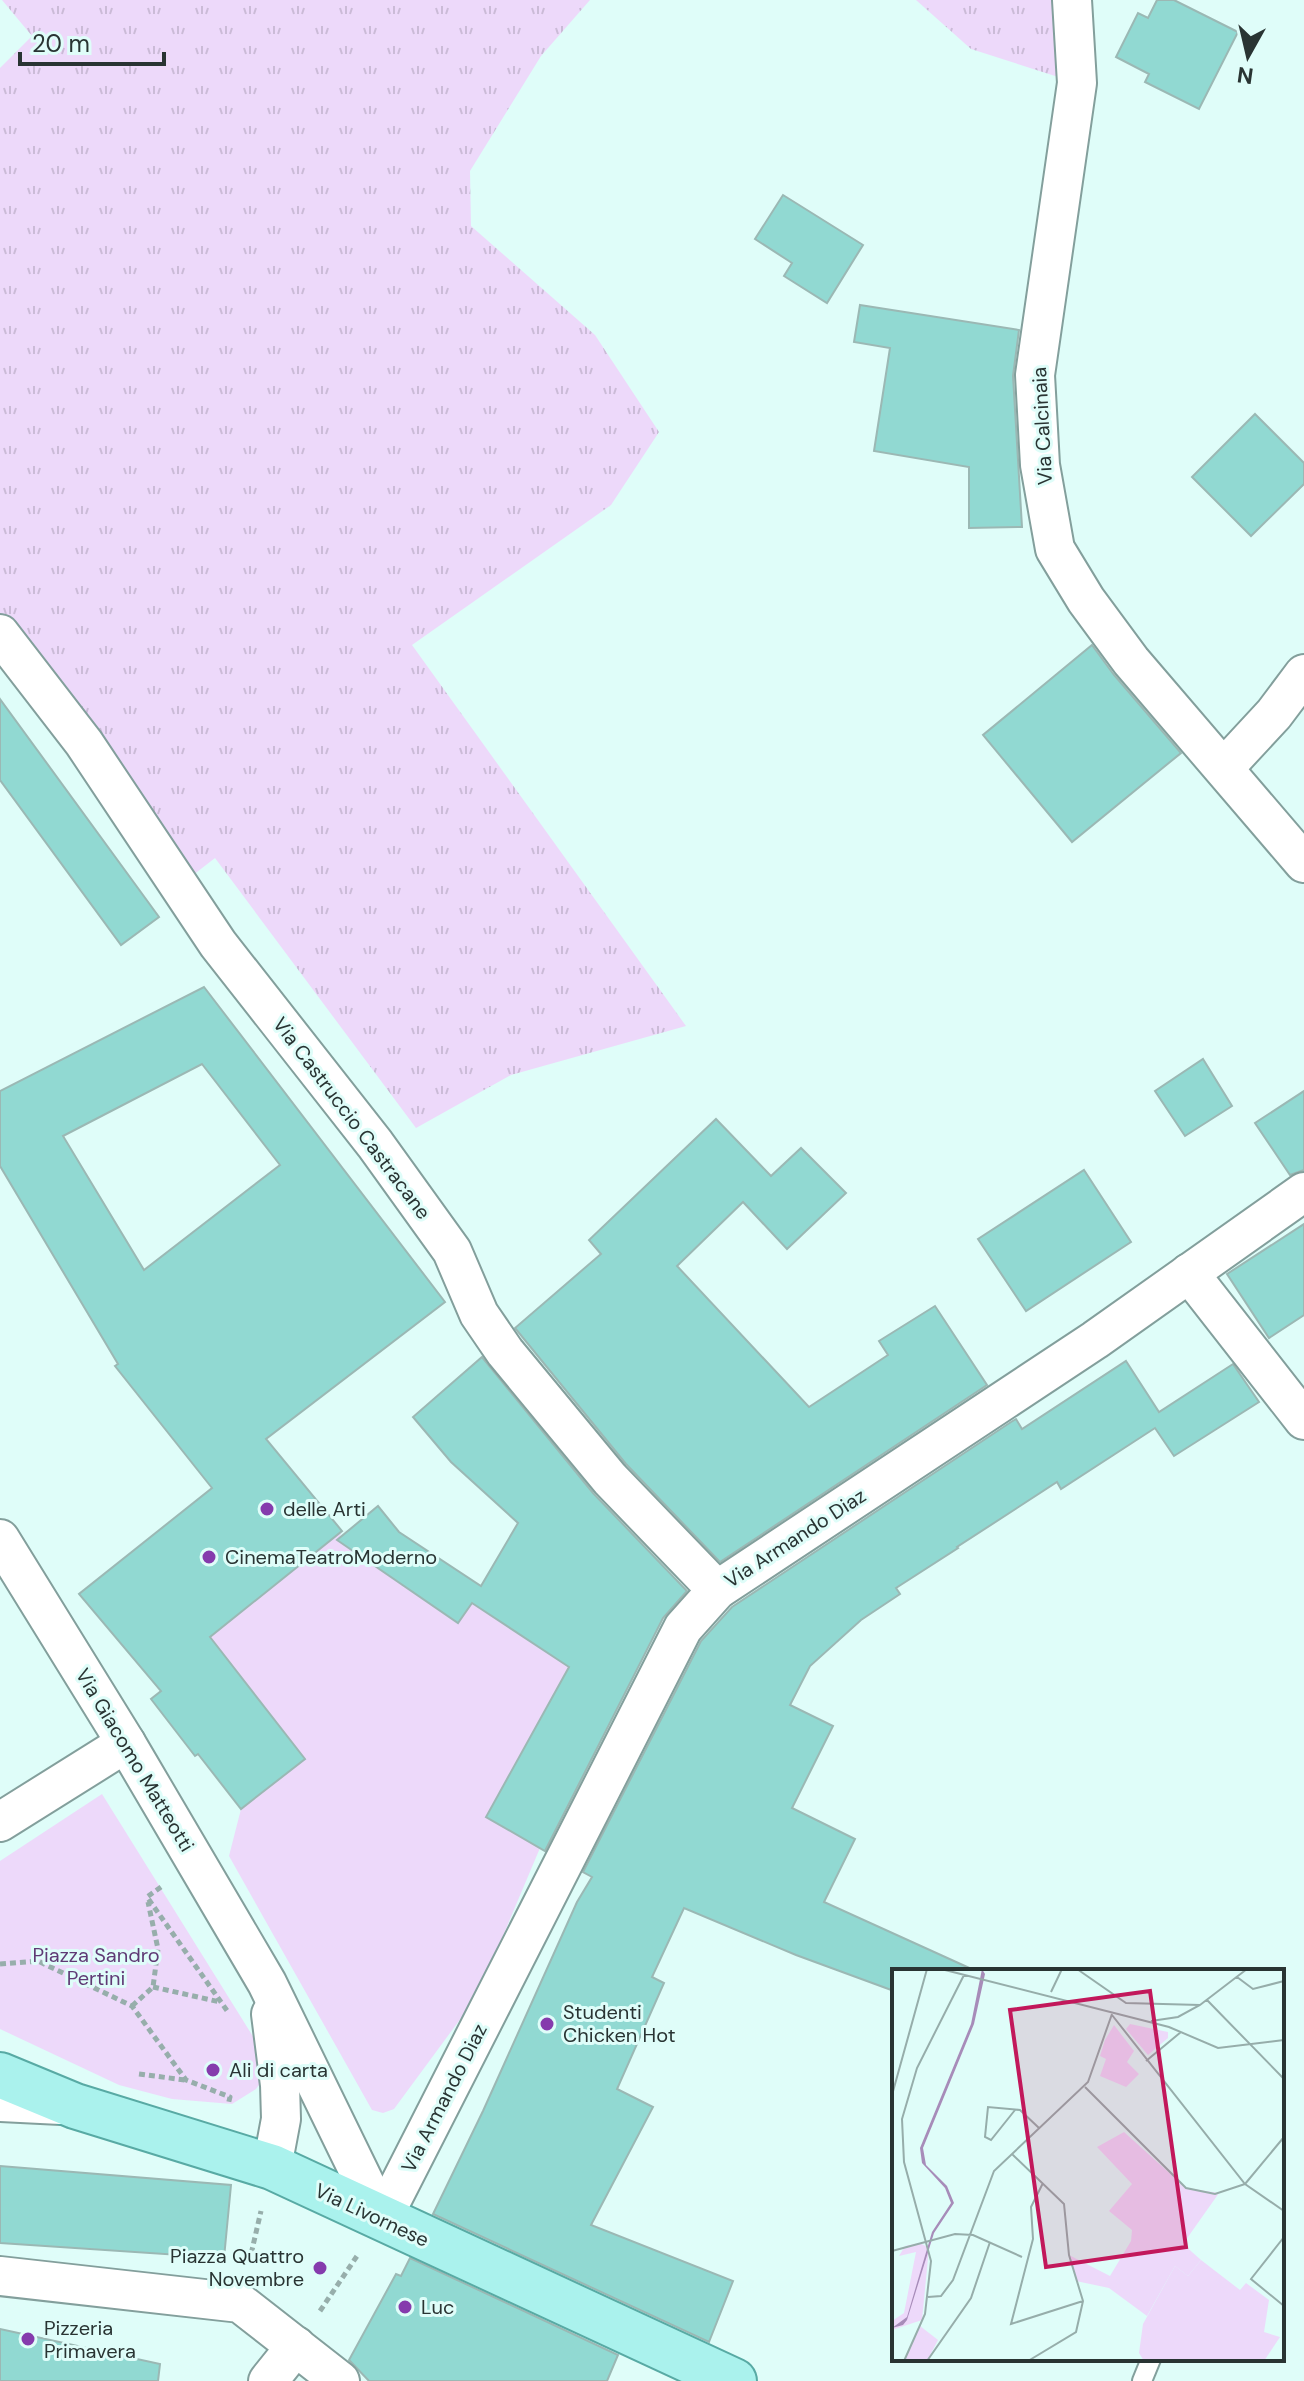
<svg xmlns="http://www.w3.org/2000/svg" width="1304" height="2381" font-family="'DM Sans',sans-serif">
<defs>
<pattern id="grass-tufts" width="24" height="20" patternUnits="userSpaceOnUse" patternTransform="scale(2)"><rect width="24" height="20" fill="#edd9fa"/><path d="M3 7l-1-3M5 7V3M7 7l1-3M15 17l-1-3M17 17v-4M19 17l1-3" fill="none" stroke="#cbbbd7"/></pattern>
</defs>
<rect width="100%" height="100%" fill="#dffdf9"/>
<g fill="url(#grass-tufts)">
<path d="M2 0H590L541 56 470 171 471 226 595 335 659 432 611 505 412 645 686 1026 511 1075 416 1128 215 858 179 886 0 638V68L32 36Z"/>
<path d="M916 0H1072L1077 83 971 49Z"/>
</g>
<g fill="#edd9fa">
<path d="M342 1531 338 1541 457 1623 472 1603 569 1667 486 1817 540 1848 478 1995 394 2109 383 2113 372 2110 229 1856 241 1809 305 1759 210 1637Z"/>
<path d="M102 1794 272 2067 256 2089 232 2104 172 2099 119 2085 0 2029V1861Z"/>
</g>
<g fill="#91d9d2" stroke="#9bb8b4" stroke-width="2" fill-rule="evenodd">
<path d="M1157 0H1174L1238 32 1199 109 1145 82 1149 74 1116 57 1138 13 1148 18Z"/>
<path d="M783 195 863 245 827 303 784 276 792 263 755 239Z"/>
<path d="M860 305 1019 330 1013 376 1022 527 969 528V467L874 451 890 348 854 342Z"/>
<path d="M1255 414 1304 463V484L1251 536 1192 477Z"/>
<path d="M1092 645 1114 675 1181 753 1072 842 983 735Z"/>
<path d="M0 699 159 917 121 945 0 780Z"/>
<path d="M204 987 445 1302 266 1439 342 1531 210 1637 305 1759 241 1809 198 1754 195 1756 151 1699 161 1691 79 1594 212 1488 115 1366 118 1364 0 1166V1091ZM202 1064 280 1165 144 1270 63 1136Z"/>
<path d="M1203 1059 1232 1106 1185 1136 1155 1091Z"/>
<path d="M1304 1091V1170L1290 1175 1255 1123Z"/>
<path d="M716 1119 771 1176 801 1148 846 1193 787 1249 743 1202 677 1266 809 1407 888 1355 879 1341 935 1306 987 1385 720 1562 626 1464 515 1328 601 1254 589 1240Z"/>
<path d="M1084 1170 1131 1242 1026 1311 978 1239Z"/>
<path d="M1304 1224V1315L1269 1338 1227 1274Z"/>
<path d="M482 1357 593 1493 687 1591 663 1618 545 1851 486 1817 569 1667 472 1603 458 1623 337 1540 378 1506 399 1532 481 1586 518 1523 451 1462 413 1417Z"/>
<path d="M1126 1361 1159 1412 1233 1364 1259 1402 1174 1456 1155 1428 1061 1489 1057 1482 957 1547 958 1548 896 1588 900 1594 861 1620 810 1666 790 1705 833 1726 792 1808 855 1839 824 1902 976 1971H894V1991L796 1955 684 1908 652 1977 664 1983 617 2089 653 2107 591 2225 733 2281 709 2342 433 2214 483 2111 577 1902 592 1877 583 1872 701 1641 732 1607 1011 1422 1016 1419 1022 1429Z"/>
<path d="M0 2166 231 2185 224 2258 0 2243Z"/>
<path d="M410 2258 618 2355 607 2381H369L349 2360 396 2274 401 2276Z"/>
<path d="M0 2329 160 2364 158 2381H0Z"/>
</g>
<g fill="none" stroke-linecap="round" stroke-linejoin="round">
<defs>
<path id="lane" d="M1142 2381 1151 2359"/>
<g id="street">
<path d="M1072 0 1077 83 1035 375 1040 465 1055 549 1086 600 1131 661 1304 863"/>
<path d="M0 634 84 743 218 944 375 1144 452 1251 479 1314 505 1352 610 1479 717 1590"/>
<path d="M1224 768 1274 714 1304 674"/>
<path d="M1189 1273 1304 1420"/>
<path d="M0 1539 126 1743 267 1983 382 2219"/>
<path d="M0 1822 126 1743"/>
<path d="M271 2014 280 2085 281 2119 272 2167"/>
<path d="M0 2102 61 2105"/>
<path d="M382 2219 683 1628 717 1590 1095 1340 1304 1192"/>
<path d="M0 2276 240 2303 340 2381"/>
<path d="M268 2381 296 2346"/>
</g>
<path id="primary" d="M0 2075 75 2106 272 2167 734 2381"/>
</defs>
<use href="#lane" stroke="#839f9c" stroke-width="22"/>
<use href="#street" stroke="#839f9c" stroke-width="42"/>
<use href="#primary" stroke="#58aaa4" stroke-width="48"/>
<g stroke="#97aeab" stroke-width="5" stroke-dasharray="6 4" stroke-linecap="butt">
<path d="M161 1887 147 1897 228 2012"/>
<path d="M0 1964 38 1961 132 2006 186 2080 230 2097 228 2105"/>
<path d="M153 1987 220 2002"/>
<path d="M132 2006 153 1987 158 1949 148 1902"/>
<path d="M139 2074 185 2080"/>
<path d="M249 2263 261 2211"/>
<path d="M320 2311 357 2256"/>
</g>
<use href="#lane" stroke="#fff" stroke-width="18"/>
<use href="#street" stroke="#fff" stroke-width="38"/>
<use href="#primary" stroke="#aaf2ed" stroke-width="44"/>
</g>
<g fill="#853bad" stroke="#dffdf9" stroke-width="3">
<circle cx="267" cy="1509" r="8"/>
<circle cx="209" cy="1557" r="8"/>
<circle cx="547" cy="2024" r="8"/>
<circle cx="213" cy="2070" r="8"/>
<circle cx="320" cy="2268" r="8"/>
<circle cx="405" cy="2307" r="8"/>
<circle cx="28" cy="2339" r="8"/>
</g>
<g text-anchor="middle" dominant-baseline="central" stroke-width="6" stroke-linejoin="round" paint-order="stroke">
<g font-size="20" fill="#293433" stroke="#dffdf9">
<text transform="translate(1042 426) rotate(-93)">Via Calcinaia</text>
<text transform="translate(352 1118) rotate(53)">Via Castruccio Castracane</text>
<text transform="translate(795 1538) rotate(-33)">Via Armando Diaz</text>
<text transform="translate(135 1760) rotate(59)">Via Giacomo Matteotti</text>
<text transform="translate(444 2098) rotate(-63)">Via Armando Diaz</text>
<text transform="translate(372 2215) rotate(25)">Via Livornese</text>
</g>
<g font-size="20" fill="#293433" stroke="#dffdf9" text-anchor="start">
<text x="283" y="1509">delle Arti</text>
<text x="225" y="1557">CinemaTeatroModerno</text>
<text x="563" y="2012">Studenti<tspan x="563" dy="23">Chicken Hot</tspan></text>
<text x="229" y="2070">Ali di carta</text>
<text x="304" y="2256" text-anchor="end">Piazza Quattro<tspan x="304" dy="23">Novembre</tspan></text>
<text x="421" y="2307">Luc</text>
<text x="44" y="2328">Pizzeria<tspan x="44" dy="23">Primavera</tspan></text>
</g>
<g font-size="20" fill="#5f3a75" stroke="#dffdf9">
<text x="96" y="1955">Piazza Sandro<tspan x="96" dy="23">Pertini</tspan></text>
</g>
</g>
<g transform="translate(892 1969)">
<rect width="392" height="392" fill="#dffdf9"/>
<path d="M232 163 294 219 327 224 291 275 309 291 296 307 283 297 255 347 217 319 184 312 177 286 218 307 239 272 240 261 217 242 240 215 205 178ZM28 274 37 279 30 351 0 361V352L12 344 24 283 7 287 13 277Z" fill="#edd9fa"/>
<path d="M28 357 46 371 35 392H12Z" fill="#edd9fa"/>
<path d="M238 55 276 63V69L256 86 234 60ZM222 56 242 82 235 93 247 105 234 118 208 107 214 90 208 87 213 71ZM309 291 348 321 354 314 377 331 372 363 388 368 372 392H252L247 384 251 355 283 297 296 307Z" fill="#edd9fa"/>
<path d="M90 0 93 5 82 55 31 179 34 196 55 217 62 234 42 264 15 351 11 356 0 359 15 348 40 263 59 234 53 219 30 194 28 179 79 55Z" fill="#a78cb9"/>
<path fill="none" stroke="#96adaa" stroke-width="2" d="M49 0 277 58 326 79 392 71M185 0 234 34 308 36M345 8 361 20 392 12M159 23 170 0M315 31 392 110M220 46 353 215 392 242M259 52 286 48 308 36 355 0M254 92 289 63M193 118 294 219 323 225 353 215M0 126 35 0M123 141 99 171 93 168 96 138 128 141 147 159M120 185 172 235 177 286 191 332 184 363 136 392M151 214 139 238 141 270 119 355 191 332M353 215 392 168M392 268 359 310 392 337M0 282 63 265 81 266 130 288M36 328 49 327 61 311 102 202 196 113 220 45M12 392 33 345 39 292 12 193 10 150 25 99 72 6M35 392 79 329 98 273"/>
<path fill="#c2185b" fill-opacity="0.15" stroke="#c2185b" stroke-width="4" d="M258 22 294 278 154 298 118 41Z"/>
<rect width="392" height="392" fill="none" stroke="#293433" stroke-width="4"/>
</g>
<g transform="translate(1248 56) rotate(188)" stroke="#dffdf9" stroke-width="6" paint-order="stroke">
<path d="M0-6L14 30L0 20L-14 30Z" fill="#293433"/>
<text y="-12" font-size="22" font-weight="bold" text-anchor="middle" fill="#293433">N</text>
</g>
<path d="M20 52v12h144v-12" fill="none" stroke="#293433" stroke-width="4"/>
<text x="32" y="52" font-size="24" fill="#293433" stroke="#dffdf9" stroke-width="6" paint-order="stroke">20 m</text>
</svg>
